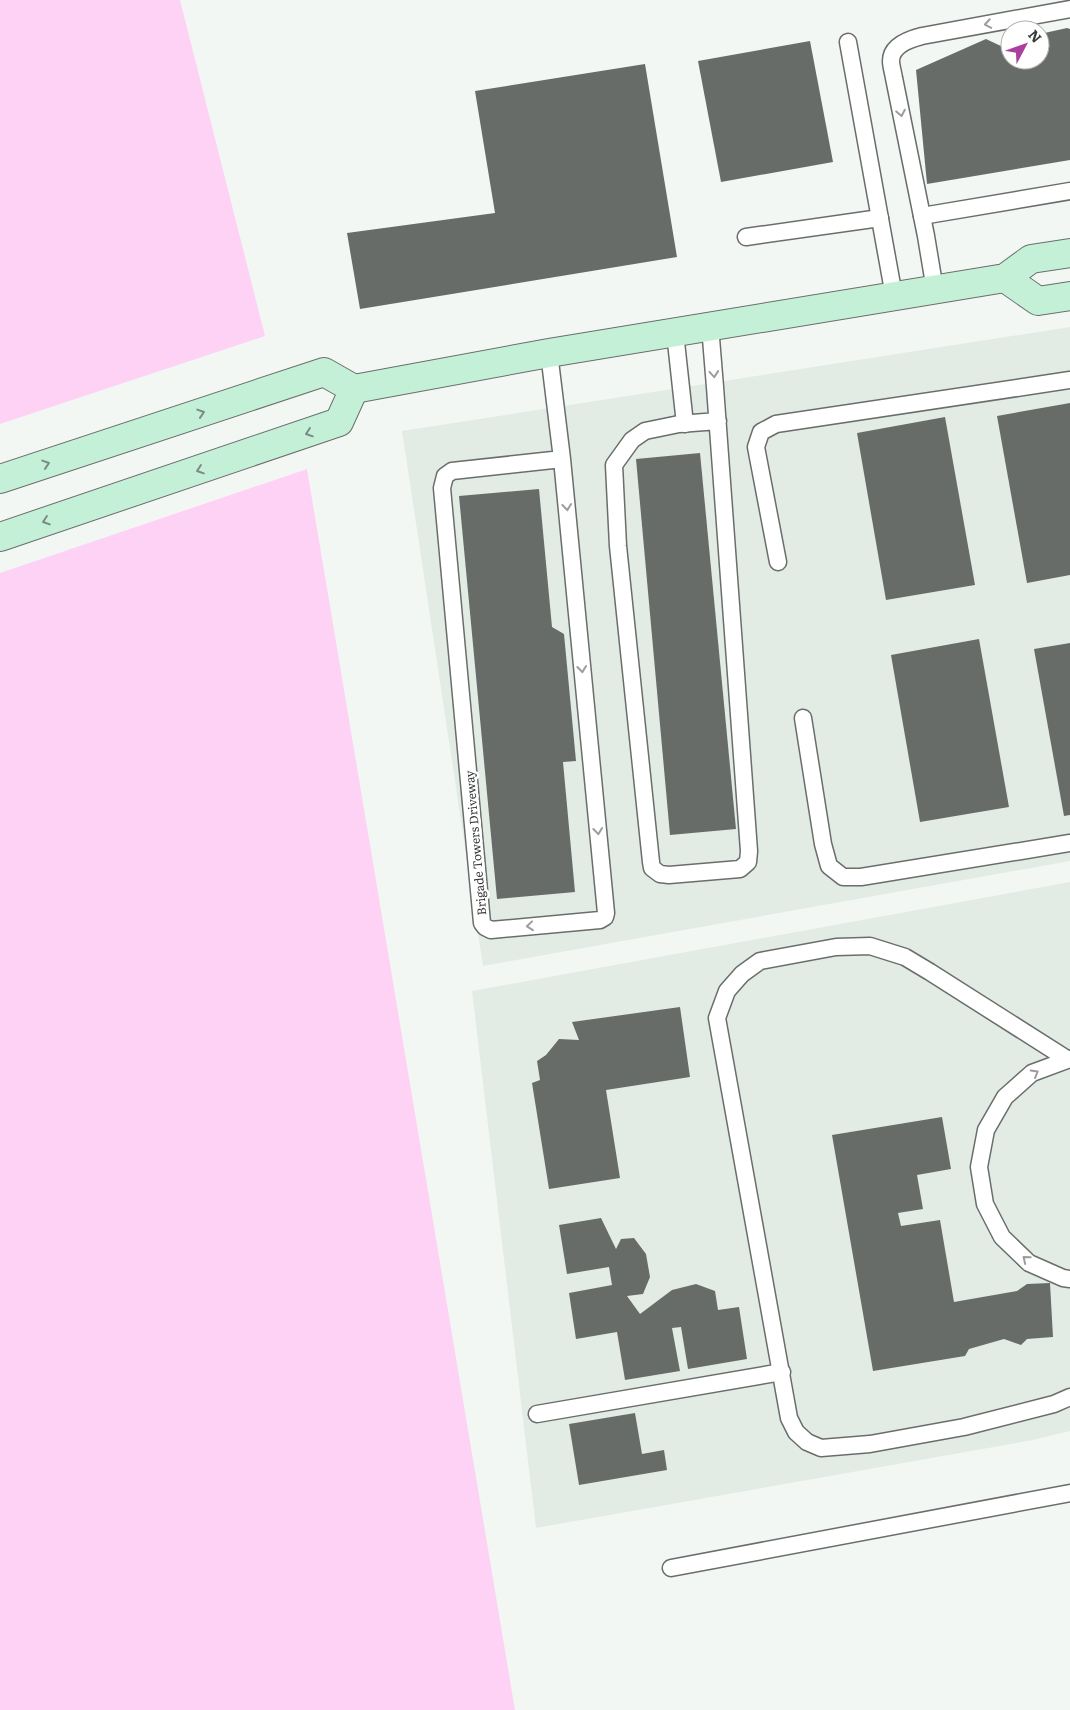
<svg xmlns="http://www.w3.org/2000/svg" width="1070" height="1710" font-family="Literata,serif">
<rect width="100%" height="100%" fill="#f3f7f4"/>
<g fill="#e2ece5">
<path d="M1070 327V861L483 966 402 431Z"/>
<path d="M1070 882V1431L1033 1440 536 1528 472 991Z"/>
</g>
<g fill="#fed2f5">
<path d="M0 0H180L265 336 0 424Z"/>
<path d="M307 469 515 1710H0V573Z"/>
</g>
<g fill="#686c69">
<path d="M1067 28 1070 29V160L927 184 916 70 986 39 1003 47 1010 43V60H1040V34Z"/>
<path d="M810 41 833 162 721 182 698 61Z"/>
<path d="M645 64 677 257 360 309 347 233 495 213 475 91Z"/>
<path d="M1070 403V575L1027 583 997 416Z"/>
<path d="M945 417 975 585 886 600 857 433Z"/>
<path d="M700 453 736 829 670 835 636 459Z"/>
<path d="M539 489 552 627 564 634 576 761 563 762 575 892 497 899 459 496Z"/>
<path d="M979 639 1009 807 920 822 891 655Z"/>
<path d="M1070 643V815L1064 816 1034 649Z"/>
<path d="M680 1007 690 1077 606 1090 620 1178 549 1189 532 1083 540 1080 537 1061 546 1055 559 1039 579 1040 572 1022Z"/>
<path d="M942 1117 951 1169 917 1175 923 1209 898 1213 901 1226 940 1220 954 1302 1017 1291 1027 1284 1050 1283 1053 1337 1027 1339 1021 1345 1004 1339 969 1349 965 1356 873 1371 832 1135Z"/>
<path d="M601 1218 616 1249 621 1239 634 1238 646 1254 650 1277 643 1294 627 1296 640 1314 672 1290 696 1284 715 1291 718 1310 739 1307 747 1359 688 1369 681 1327 672 1328 680 1371 625 1380 617 1332 576 1339 569 1293 612 1285 609 1267 567 1274 559 1225Z"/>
<path d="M635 1413 642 1454 664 1450 667 1470 579 1485 569 1424Z"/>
</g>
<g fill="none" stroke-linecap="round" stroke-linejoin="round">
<defs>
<g id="lane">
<path d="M848 42 894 296"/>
<path d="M922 216 1070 191"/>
<path d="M746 237 880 218"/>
<path d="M935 290 926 236 894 78C893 72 891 66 891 61 891 45 910 39 922 36L1070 9"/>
<path d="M710 326 715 387 749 851 748 862 740 869 669 875 660 874 652 868 651 862 618 546 614 465 632 440 645 431 679 424 718 421"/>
<path d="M675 333 685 424"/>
<path d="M549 353 562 459 606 913 605 917 600 920 491 930 485 927 482 923 442 488 445 476 452 471 562 459"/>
<path d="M778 562 756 447 761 432 776 424 1070 380"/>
<path d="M803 718 823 844 829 866 843 877H861L1070 843"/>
<path d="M1067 1059 930 972 905 957 870 946 836 947 760 961 742 974 727 991 717 1018 789 1418 796 1432 807 1442 821 1448 870 1444 964 1427 1054 1404 1070 1397"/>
<path d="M1070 1059 1032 1073 1005 1097 986 1130 979 1167 985 1204 1002 1237 1029 1263 1063 1278 1070 1279"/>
<path d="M537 1414 782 1372"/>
<path d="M671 1568 1070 1493"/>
</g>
<g id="secondary">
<path d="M1005 278 1038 301 1070 296"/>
<path d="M0 479 324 372 354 389 549 353 1005 278 1031 259 1070 253"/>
<path d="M0 537 339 422 354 389"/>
</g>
</defs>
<use href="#lane" stroke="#6a6e6b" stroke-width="19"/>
<use href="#secondary" stroke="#6a6e6b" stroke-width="30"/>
<use href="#lane" stroke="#fff" stroke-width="16"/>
<use href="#secondary" stroke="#c4f0d8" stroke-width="28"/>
</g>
<defs><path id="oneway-chevron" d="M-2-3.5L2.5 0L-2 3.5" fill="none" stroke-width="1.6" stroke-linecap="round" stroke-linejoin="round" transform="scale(1.25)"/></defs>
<g stroke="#9c9d9c">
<use href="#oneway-chevron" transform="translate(988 24) rotate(170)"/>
<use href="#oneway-chevron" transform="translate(901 113) rotate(79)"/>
<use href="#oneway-chevron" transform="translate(714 374) rotate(85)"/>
<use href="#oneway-chevron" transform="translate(567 507) rotate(84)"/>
<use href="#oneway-chevron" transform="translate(582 669) rotate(84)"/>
<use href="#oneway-chevron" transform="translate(598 831) rotate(84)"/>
<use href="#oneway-chevron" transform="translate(530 926) rotate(174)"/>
<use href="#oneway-chevron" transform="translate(1035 1073) rotate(-30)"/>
<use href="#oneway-chevron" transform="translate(1026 1259) rotate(-141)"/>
</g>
<g stroke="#788c81">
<use href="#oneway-chevron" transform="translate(201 413) rotate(-18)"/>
<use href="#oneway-chevron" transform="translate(309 433) rotate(161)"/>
<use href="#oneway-chevron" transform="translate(46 464) rotate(-18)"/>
<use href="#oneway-chevron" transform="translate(200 470) rotate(161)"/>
<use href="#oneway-chevron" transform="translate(46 521) rotate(161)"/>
</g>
<g text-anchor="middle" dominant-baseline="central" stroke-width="5" stroke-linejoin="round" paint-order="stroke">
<g font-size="12" fill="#393b3a" stroke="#fff">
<text transform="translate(475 843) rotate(-95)">Brigade Towers Driveway</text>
</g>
</g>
<g transform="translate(1025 45) rotate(49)"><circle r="24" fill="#ffffff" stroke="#b0b1b0"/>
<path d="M0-4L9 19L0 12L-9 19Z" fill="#ab3f9e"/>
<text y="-8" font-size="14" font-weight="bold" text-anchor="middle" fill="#393b3a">N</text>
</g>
</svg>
